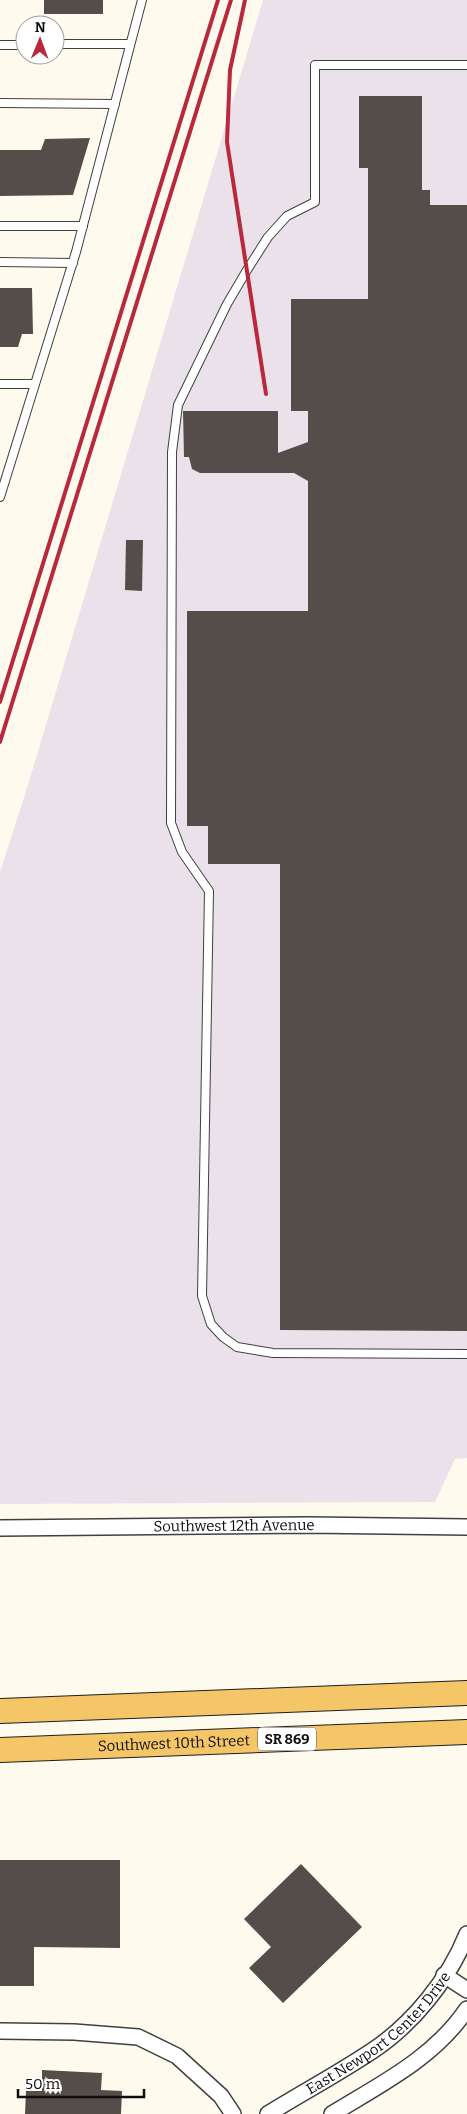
<svg xmlns="http://www.w3.org/2000/svg" width="467" height="2114" font-family="Bitter,serif">
<rect width="100%" height="100%" fill="#fefaed"/>
<path fill="#eae1eb" d="M263 0H467V1458L455 1459 435 1502 0 1504V872L28 785Z"/>
<g fill="#554d4a">
<rect x="44" y="0" width="59" height="14"/>
<path d="M359 96H422V190H430V205H467V1331L280 1330V864H208V826H187V611H308V481L294 473H200L192 469 189 457H184L183 411H278V453L308 442V411H291V299H368V168H359Z"/>
<path d="M90 138 73 195 0 196V150H41L45 139Z"/>
<path d="M0 288H32L33 334H22L18 347H0Z"/>
<path d="M126 540H143L142 591 125 590Z"/>
<path d="M0 1860H120V1948L34 1947V1986H0Z"/>
<path d="M301 1864 362 1927 283 2003 249 1968 271 1947 244 1919Z"/>
<path d="M42 2070 102 2073 101 2090 122 2091 121 2114H25L26 2091H42Z"/>
</g>
<g fill="none" stroke-linecap="round" stroke-linejoin="round">
<defs>
<g id="lane">
<path d="M55 44H130"/>
<path d="M0 45H25"/>
<path d="M467 65H315V202L287 216 268 237 247 270 227 304 178 405 172 452 171 823 182 852 209 891 202 1296 211 1324 223 1337 237 1347 273 1353 467 1354"/>
<path d="M0 103 115 104"/>
<path d="M0 226H83"/>
<path d="M0 262 73 263"/>
<path d="M0 384H35"/>
<path d="M0 497 76 252 142 0"/>
</g>
<g id="street">
<path id="s1" d="M0 1528 307 1525 467 1527"/>
<path d="M444 1975 467 1990"/>
<path d="M0 2031 74 2032 138 2037 177 2056 221 2096 233 2114"/>
<path id="s2" d="M268 2114C302 2093 339 2073 372 2051 413 2024 449 1979 467 1934"/>
<path d="M332 2114C381 2084 434 2058 467 2009"/>
</g>
<g id="primary">
<path d="M0 1711 467 1693"/>
<path id="s3" d="M0 1750 467 1732"/>
</g>
</defs>
<use href="#lane" stroke="#404040" stroke-width="10"/>
<use href="#street" stroke="#404040" stroke-width="18"/>
<use href="#primary" stroke="#1e1e1e" stroke-width="26"/>
<use href="#lane" stroke="#fff" stroke-width="8"/>
<use href="#street" stroke="#fff" stroke-width="15"/>
<use href="#primary" stroke="#f4c668" stroke-width="24"/>
<g stroke="#b8293c" stroke-width="4">
<path d="M245 0 230 70 227 142 266 394"/>
<path d="M0 702 218 0"/>
<path d="M0 742 231 0"/>
</g>
</g>
<g text-anchor="middle" dominant-baseline="central" stroke-width="5" stroke-linejoin="round" paint-order="stroke">
<rect fill="#fff" stroke="#565656" stroke-width="1" x="258" y="1727.5" width="58" height="23" rx="4"/>
<g font-size="14" font-weight="bold" fill="#0d0d0d">
<text x="287" y="1739">SR 869</text>
</g>
<g font-size="15" fill="#0d0d0d" stroke="#fff">
<text stroke="none"><textPath href="#s1" startOffset="234">Southwest 12th Avenue</textPath></text>
<text stroke="none"><textPath href="#s3" startOffset="174">Southwest 10th Street</textPath></text>
<text stroke="none"><textPath href="#s2" startOffset="138">East Newport Center Drive</textPath></text>
</g>
</g>
<g transform="translate(40 40) rotate(1)"><circle r="24" fill="#ffffff" stroke="#9e9e9e"/>
<path d="M0-4L9 19L0 12L-9 19Z" fill="#b8293c"/>
<text y="-8" font-size="14" font-weight="bold" text-anchor="middle" fill="#0d0d0d">N</text>
</g>
<path d="M18 2089v8h126v-8" fill="none" stroke="#0d0d0d" stroke-width="2.5"/>
<text x="25" y="2089" font-size="15" fill="#0d0d0d" stroke="#ffffff" stroke-width="4" paint-order="stroke">50 m</text>
</svg>
